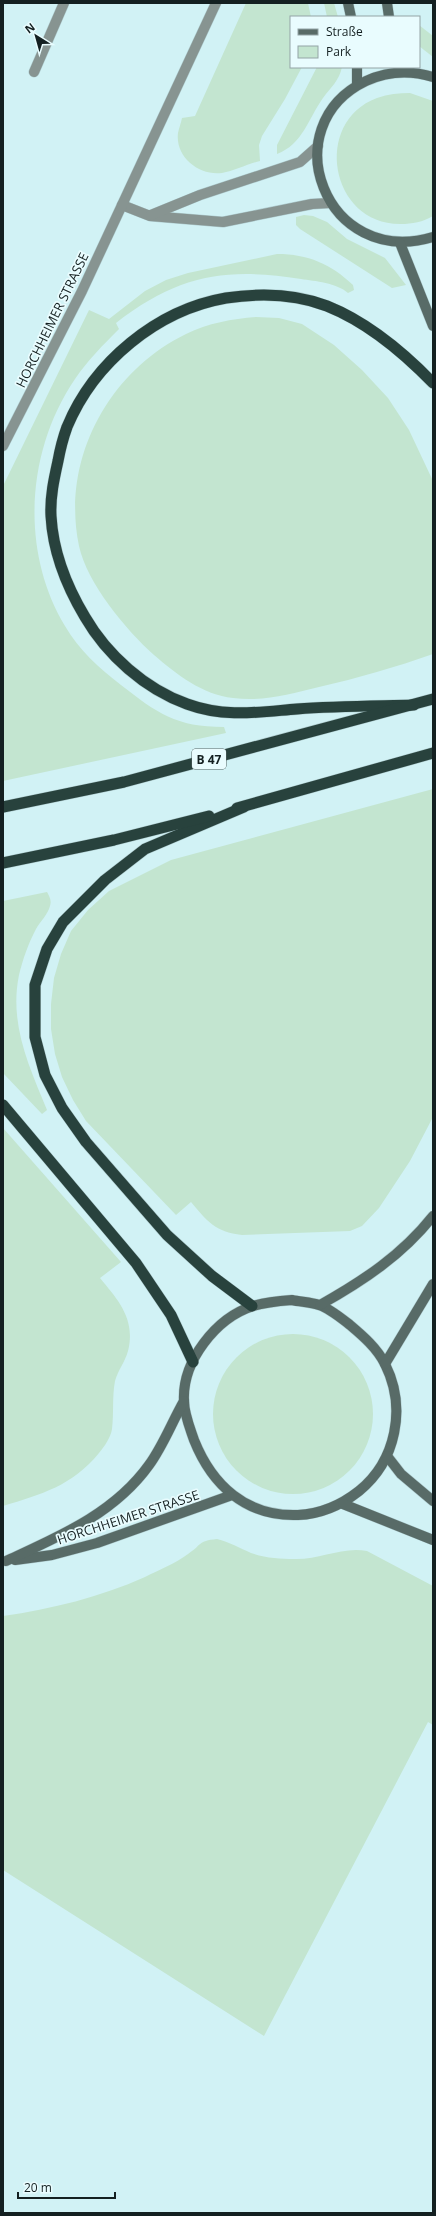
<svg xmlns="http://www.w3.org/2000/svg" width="436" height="2216" font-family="'Open Sans',sans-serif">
<rect width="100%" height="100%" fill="#d1f2f5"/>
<g fill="#c3e5d0">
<path d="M246 3H308L311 17H291V67H302L285 99 262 136 259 145 260 161C248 164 234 171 222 173 199 176 175 157 178 133 179 128 181 123 182 118L195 116Z"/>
<path d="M324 3H334L338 17H327Z"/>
<path d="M419 25 433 36V57L419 46Z"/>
<path d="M317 67H342C339 81 331 87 323 98 308 119 303 144 277 154V145Z"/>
<path d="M410 93 433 101V216C423 222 412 224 401 224 330 225 312 122 377 98 388 94 399 93 410 93Z"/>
<path d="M304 215 313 216 327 222 347 239 385 258 406 285 392 288 300 229 296 225V217Z"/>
<path d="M277 254C308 254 331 264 353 285L354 290 348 293C337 283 315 281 301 279 225 267 178 275 116 323L119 329C103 345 88 360 75 379 26 451 20 551 65 626 79 650 99 668 121 685 157 713 176 727 224 727L226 733 3 781V486L89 310 109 319 145 291 166 280 188 273Z"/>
<path d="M256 317 279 318 302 324 334 345 362 370 388 398 409 430 433 481V654C396 667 358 678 319 687 290 694 263 702 233 698 203 695 176 674 154 655 126 630 87 583 79 546 61 460 108 372 186 334 208 323 232 319 256 317Z"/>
<path d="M433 789V1117L410 1161 379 1208 362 1226 350 1231 242 1235C215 1232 207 1221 191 1202L176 1215 86 1121 73 1100 62 1077 55 1054 51 1029V1004L54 978 61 954 71 931 88 910 109 891 171 860Z"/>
<path d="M47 892C49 896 52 900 50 906 48 914 40 922 36 929 28 944 23 959 19 975 9 1024 29 1066 47 1110L42 1114 3 1073V901Z"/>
<path d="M3 1128 121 1262 100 1278C118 1300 136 1319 128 1351 125 1362 118 1370 115 1381 112 1397 114 1413 112 1429 111 1437 104 1447 99 1453 72 1486 42 1494 3 1506Z"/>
<circle cx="293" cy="1414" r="80"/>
<path d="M217 1539C229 1542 240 1548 251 1553 265 1558 280 1559 294 1559 319 1560 343 1546 367 1551L433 1586V1725L428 1722 264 2036 3 1870V1616C52 1609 100 1597 145 1577 159 1570 176 1563 188 1554 202 1545 197 1541 217 1539Z"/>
</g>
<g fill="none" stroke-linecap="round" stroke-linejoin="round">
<defs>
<g id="service">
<path d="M34 72 64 3"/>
<path d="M122 205 150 216 223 222 312 204 330 203"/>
<path d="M151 215 200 195 300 162 318 146"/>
<path d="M3 446 82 291 216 3"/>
</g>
<g id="secondary">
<path d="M348 3 351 17"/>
<path d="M387 3 389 17"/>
<path d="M357 67V85"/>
<path d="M433 77C410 70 388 71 366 81 272 126 325 269 433 237"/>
<path d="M400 243 433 326"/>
<path d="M292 1300C301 1302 311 1302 319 1305 329 1308 341 1318 350 1325 363 1336 377 1348 385 1364 407 1408 396 1461 359 1491 340 1506 321 1514 298 1515 246 1517 212 1485 194 1440 190 1428 184 1414 184 1401 182 1361 216 1318 253 1306 266 1302 279 1301 292 1300Z"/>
<path d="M320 1305C363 1281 402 1255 433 1216"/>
<path d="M385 1364 433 1284"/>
<path d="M387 1456 401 1474 433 1501"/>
<path d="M343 1504 433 1540"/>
<path d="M15 1560 52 1555 97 1543 232 1495"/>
<path d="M6 1561C58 1537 114 1514 149 1465 163 1446 172 1422 184 1401"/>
</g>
<g id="trunk">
<path d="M414 705C375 706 336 706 297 709 259 712 225 718 187 704 145 689 107 655 85 617 67 587 53 552 51 516 50 497 54 479 58 461 60 450 63 438 67 427 94 362 157 310 226 298 259 293 296 294 327 306 367 322 403 352 433 383"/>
<path d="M3 807 124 782 433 699"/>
<path d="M244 807 145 849 105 880 63 922 47 949 35 985V1037L45 1075 62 1108 86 1142 167 1235 212 1276 252 1306"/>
<path d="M237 808 433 753"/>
<path d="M3 863 114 840 209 816"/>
<path d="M3 1105 136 1263 171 1315 193 1362"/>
</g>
</defs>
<use href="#service" stroke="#afcccf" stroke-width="11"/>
<use href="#secondary" stroke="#afcccf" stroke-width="11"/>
<use href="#trunk" stroke="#afcccf" stroke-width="12"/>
<use href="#service" stroke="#879491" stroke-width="10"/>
<use href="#secondary" stroke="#586b67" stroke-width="10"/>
<use href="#trunk" stroke="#28423d" stroke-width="11"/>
</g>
<g text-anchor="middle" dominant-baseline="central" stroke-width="3.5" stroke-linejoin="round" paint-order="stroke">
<rect fill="#e9fcfe" stroke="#546263" stroke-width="1" x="192" y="749" width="34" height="20" rx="3"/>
<g font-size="12" font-weight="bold" fill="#142021">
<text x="209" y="759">B 47</text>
</g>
<g font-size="13" fill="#142021" stroke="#e9fcfe">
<text transform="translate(52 320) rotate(-64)">HORCHHEIMER STRASSE</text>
<text transform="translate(128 1517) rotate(-18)">HORCHHEIMER STRASSE</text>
</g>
</g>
<rect width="436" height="2216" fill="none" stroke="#142021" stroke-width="8"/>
<rect x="290" y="16" width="130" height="52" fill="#e9fcfe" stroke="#94a4a6"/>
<rect x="298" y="29" width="20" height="6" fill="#586b67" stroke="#94a4a6"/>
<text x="326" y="36" font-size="12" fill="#142021">Straße</text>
<rect x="298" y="46" width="20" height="12" fill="#c3e5d0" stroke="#94a4a6"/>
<text x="326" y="56" font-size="12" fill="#142021">Park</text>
<g transform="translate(36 36) rotate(323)" stroke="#e9fcfe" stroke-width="3" paint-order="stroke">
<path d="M0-3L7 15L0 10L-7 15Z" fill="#142021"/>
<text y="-6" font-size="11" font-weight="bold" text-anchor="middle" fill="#142021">N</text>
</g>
<path d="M18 2192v6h97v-6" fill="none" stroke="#142021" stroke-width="2"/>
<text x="24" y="2192" font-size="12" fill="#142021" stroke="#e9fcfe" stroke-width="3" paint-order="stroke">20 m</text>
</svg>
